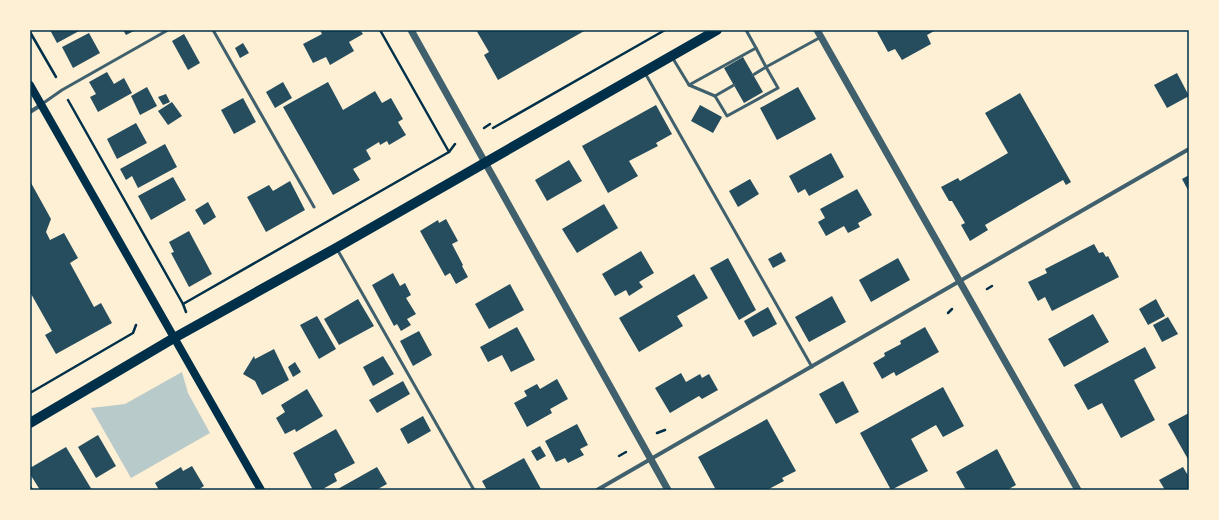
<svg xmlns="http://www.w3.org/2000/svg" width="1219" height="520" font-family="Ubuntu,sans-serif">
<rect width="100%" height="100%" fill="#fdf0d5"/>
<path fill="#b9caca" d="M182 372 188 393 210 433 131 478 91 408 125 404Z"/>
<g fill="#264d5e">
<path d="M50 30H81L57 43Z"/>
<path d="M123 30H136L126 35Z"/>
<path d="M320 30H360L363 34 349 42 354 51 330 65 326 57 313 63 303 44 322 34Z"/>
<path d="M476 30H586L498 80 484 55 489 52Z"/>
<path d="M876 30H936L927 35 931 44 902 60 895 49 888 52Z"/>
<path d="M89 33 100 53 73 68 62 47Z"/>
<path d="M184 34 200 63 188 70 172 41Z"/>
<path d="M243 43 249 53 240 58 235 48Z"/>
<path d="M743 57 763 92 744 103 724 68Z"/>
<path d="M107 72 114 84 124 78 132 93 98 112 90 97 96 94 89 82Z"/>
<path d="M1177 73 1189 96 1167 108 1154 85Z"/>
<path d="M283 82 292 98 275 108 266 92Z"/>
<path d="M328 82 343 110 375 91 382 103 391 98 403 119 398 122 406 135 389 145 387 141 380 145 379 142 366 150 371 159 353 169 360 180 333 195 283 107Z"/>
<path d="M147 87 157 106 140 115 131 96Z"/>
<path d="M798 87 816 119 777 140 760 108Z"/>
<path d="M1020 93 1071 182 1066 185 1063 180 985 225 988 230 970 241 961 225 965 223 952 201H949L941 187 958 178 960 181 1008 153 985 113Z"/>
<path d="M166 94 170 102 163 105 158 97Z"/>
<path d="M243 98 256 122 234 134 221 110Z"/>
<path d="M172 102 182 116 168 125 158 111Z"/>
<path d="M656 105 672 134 656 143 658 146 629 161 638 176 608 193 582 146Z"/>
<path d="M700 105 722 117 713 133 691 121Z"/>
<path d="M136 123 147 143 117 159 107 139Z"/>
<path d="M165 144 177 167 138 188 132 176 126 180 120 169Z"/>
<path d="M831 153 844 177 809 196 805 189 798 193 789 176Z"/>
<path d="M569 160 582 181 547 201 535 180Z"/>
<path d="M1189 175V192L1182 179Z"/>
<path d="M173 177 186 200 151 220 138 196Z"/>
<path d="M750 179 759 194 738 207 729 191Z"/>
<path d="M30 181 51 219 46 232 50 240 64 233 78 258 70 263 94 307 101 303 112 323 56 354 45 335 52 331 30 292Z"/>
<path d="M290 181 305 210 266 232 247 197 269 185 273 191Z"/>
<path d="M857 189 872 215 858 223 860 227 848 233 844 226 826 236 818 222 825 218 820 209Z"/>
<path d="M208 202 216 217 204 225 195 210Z"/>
<path d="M604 204 618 228 577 253 562 229Z"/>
<path d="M446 219 458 241 452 244 463 265 462 266 468 277 456 284 450 273 445 276 420 231 438 220 439 223Z"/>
<path d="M189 231 212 274 189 287 171 253 174 252 169 242Z"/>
<path d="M1094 244 1099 253 1103 252 1106 257 1108 256 1119 277 1052 311 1045 297 1038 301 1028 282 1047 273 1045 269Z"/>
<path d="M641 251 654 273 639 282 643 287 629 296 626 290 615 296 602 274Z"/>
<path d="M781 252 786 261 773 268 768 259Z"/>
<path d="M728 258 756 310 739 320 710 268Z"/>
<path d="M898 258 910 280 871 302 859 280Z"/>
<path d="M393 273 400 286 405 283 411 295 406 298 416 314 407 319 411 325 401 331 397 324 394 326 372 285Z"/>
<path d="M694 274 708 298 677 316 683 326 639 352 619 318Z"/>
<path d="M510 284 524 310 489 329 475 304Z"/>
<path d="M832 296 846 322 809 342 795 317Z"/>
<path d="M358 299 374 326 339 345 324 319Z"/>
<path d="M1156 299 1165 316 1148 325 1139 309Z"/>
<path d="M768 307 777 324 753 337 744 321Z"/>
<path d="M1093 314 1109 342 1064 367 1048 339Z"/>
<path d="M317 316 336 349 319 359 300 325Z"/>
<path d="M1168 317 1178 334 1162 342 1153 325Z"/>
<path d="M517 327 535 360 511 372 502 355 488 362 480 347Z"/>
<path d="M925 327 939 352 896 376 894 372 882 379 873 363 885 356 884 353 901 344 900 341Z"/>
<path d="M419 331 432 355 413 366 400 341Z"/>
<path d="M1145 347 1156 368 1134 380 1155 420 1121 438 1102 403 1088 410 1074 385Z"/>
<path d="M274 349 289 380 262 395 255 381 243 374 254 356 255 359Z"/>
<path d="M383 356 394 374 373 386 363 367Z"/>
<path d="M295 362 301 372 293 377 288 367Z"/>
<path d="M681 373 686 382 700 374 702 378 709 374 718 390 702 399 699 396 670 413 655 388Z"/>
<path d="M557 379 568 399 550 409 552 413 527 427 514 403 527 396 524 391 537 384 540 389Z"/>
<path d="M403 381 410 394 377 413 369 400Z"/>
<path d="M843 381 859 412 836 424 819 394Z"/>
<path d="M943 387 964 426 943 437 936 425 911 439 928 471 891 490 860 433Z"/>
<path d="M307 389 323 416 296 432 295 429 285 434 276 418 285 412 281 405Z"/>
<path d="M1189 413V461L1168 424Z"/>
<path d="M423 416 431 431 408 444 400 429Z"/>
<path d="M767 419 796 471 782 478 784 481 767 490H716L698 457Z"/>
<path d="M577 424 588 445 580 449 584 455 568 463 565 458 556 462 545 441Z"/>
<path d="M336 429 355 463 334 474 337 481 321 490H313L293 453Z"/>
<path d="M98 435 116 466 96 478 78 447Z"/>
<path d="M540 446 546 456 537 461 531 451Z"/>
<path d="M66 447 92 490H40L30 474V468Z"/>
<path d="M997 449 1016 485 1007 490H966L956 472Z"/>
<path d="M524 458 541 489 487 490 482 481Z"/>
<path d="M192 466 204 486 198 490H159L155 483 181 467 183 471Z"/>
<path d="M377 467 387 484 376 490H336Z"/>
<path d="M1183 467 1189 477V490H1165L1159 480Z"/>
</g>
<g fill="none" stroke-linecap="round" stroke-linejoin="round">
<g stroke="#003049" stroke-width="2.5">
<path d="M380 30 449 152"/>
<path d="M30 32 56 77"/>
<path d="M68 100 183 304 449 152 455 144"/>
<path d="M484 128 490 124"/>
<path d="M493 128 665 30"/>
<path d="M987 289 992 286"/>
<path d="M183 304 186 312"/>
<path d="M948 313 952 309"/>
<path d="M30 393 133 333 136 325"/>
<path d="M657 433 665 430"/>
<path d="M619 456 626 452"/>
</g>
<g stroke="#3f606c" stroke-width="3">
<path d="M213 30 314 207"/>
<path d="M746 30 756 48"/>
<path d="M672 57 689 85 756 48 766 67 821 37"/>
<path d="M645 73 812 367"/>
<path d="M689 85 715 96 734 85"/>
<path d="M715 96 727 116 778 88 766 67 753 75"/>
<path d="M42 104 62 90 168 30"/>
<path d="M337 249 474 490"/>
<path d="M30 487 32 490"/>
</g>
<g stroke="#3f606c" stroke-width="4">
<path d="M30 112 41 105"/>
<path d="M597 490 1189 149"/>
</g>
<g stroke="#3f606c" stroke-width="7">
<path d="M411 30 668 490"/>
<path d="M817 30 1078 490"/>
</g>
<path stroke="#003049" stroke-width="8" d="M30 85 261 490"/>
<path stroke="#003049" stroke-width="10" d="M30 423 174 338 336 248 717 30"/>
</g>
<rect width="1219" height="520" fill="none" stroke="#fdf0d5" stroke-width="62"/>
<rect x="31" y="31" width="1157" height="458" fill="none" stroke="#003049" stroke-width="1.5"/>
</svg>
